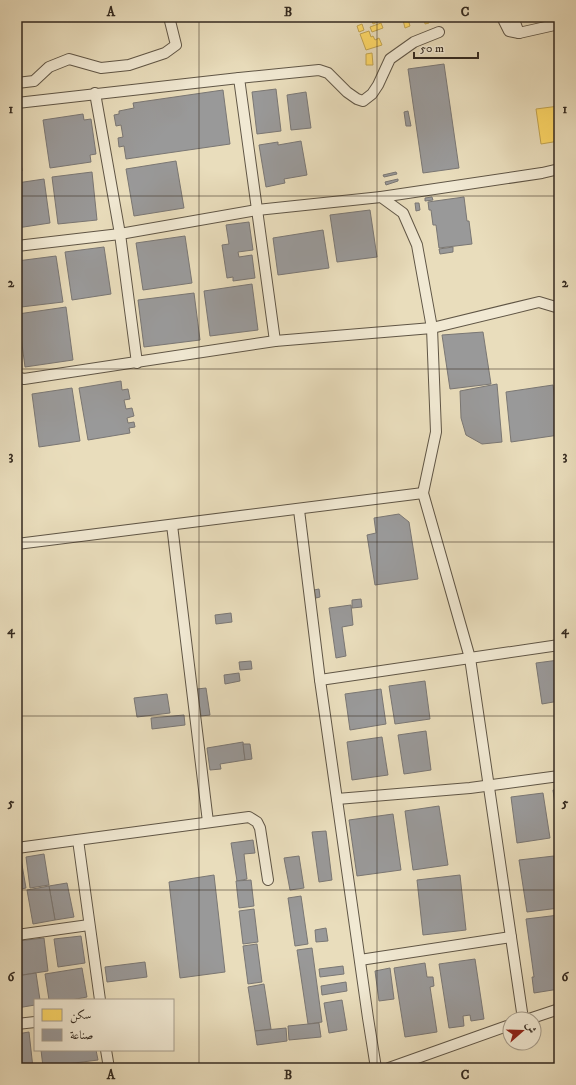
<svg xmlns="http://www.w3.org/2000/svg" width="576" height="1085" font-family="'IM FELL DW Pica',Amiri,serif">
<rect width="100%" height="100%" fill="#e9ddbc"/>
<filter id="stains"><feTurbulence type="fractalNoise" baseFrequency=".005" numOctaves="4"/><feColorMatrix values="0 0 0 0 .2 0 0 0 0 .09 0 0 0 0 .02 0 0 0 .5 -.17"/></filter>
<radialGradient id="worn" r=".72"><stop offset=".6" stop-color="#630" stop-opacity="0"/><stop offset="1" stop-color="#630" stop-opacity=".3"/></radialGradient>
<g fill="#ffd966" stroke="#c2a451">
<path d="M371 17H379L380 21 373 24Z"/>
<path d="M396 17H402V20L397 21Z"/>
<path d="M424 17H429V23L425 24Z"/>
<path d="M441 17H448V21L430 22V18Z"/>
<path d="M408 19 410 26 405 28 403 20Z"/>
<path d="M381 23 383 28 372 32 370 27Z"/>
<path d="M362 24 364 30 359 32 357 26Z"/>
<path d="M369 31 371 37 373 36 375 40 379 38 382 45 366 50 360 34Z"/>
<path d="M372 53 373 65H366V54Z"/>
<path d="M559 106V141L541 144 536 109Z"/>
</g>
<g fill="#999" stroke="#7a7774">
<path d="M444 64 459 168 423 173 408 69Z"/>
<path d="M276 89 281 131 257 134 252 92Z"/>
<path d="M223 90 230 144 126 159 124 146 119 147 118 138 123 137 121 125 116 126 114 115 119 114V111L134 108 133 103Z"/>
<path d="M306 92 311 128 291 130 287 95Z"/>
<path d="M408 111 411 126H406L404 112Z"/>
<path d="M83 114 84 120 91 119 96 154 90 155 91 162 50 168 43 120Z"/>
<path d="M17 132 22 171 17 172Z"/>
<path d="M301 141 307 175 284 179 285 183 266 187 259 145 278 142V145Z"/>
<path d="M176 161 184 208 134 216 126 169Z"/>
<path d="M92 172 97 220 58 224 52 177Z"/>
<path d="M396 172 397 174 384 177 383 175Z"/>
<path d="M44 179 50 223 17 228V183Z"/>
<path d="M398 179V181L386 185 385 182Z"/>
<path d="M432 197 433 200 425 201V198Z"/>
<path d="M464 197 467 221H469L472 244 439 248 436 225H433L431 210H429L428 202Z"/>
<path d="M415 203H419L420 210 416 211Z"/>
<path d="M370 210 377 257 337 262 330 215Z"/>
<path d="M249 222 253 250 238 252 239 257 252 255 255 278 233 281V277L227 278 222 245 229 244 226 225Z"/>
<path d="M323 230 329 268 278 275 273 238Z"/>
<path d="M185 236 192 283 143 290 136 243Z"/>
<path d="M104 247 111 294 72 300 65 252Z"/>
<path d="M453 247V252L440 254 439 249Z"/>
<path d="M56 256 63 302 21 307 17 276V261Z"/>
<path d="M252 284 258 330 210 336 204 291Z"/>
<path d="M194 293 200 340 144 347 138 300Z"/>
<path d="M66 307 73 360 25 367 18 314Z"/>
<path d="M483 332 491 384 450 389 442 335Z"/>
<path d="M121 381 122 390 128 389 130 399 124 400 126 409 132 408 134 416 127 418 128 423 134 422 135 427 129 428 130 433 88 440 79 388Z"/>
<path d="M497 384 502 442 482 444 466 435 461 418 460 391Z"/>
<path d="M553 385 559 435 511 442 506 392Z"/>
<path d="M72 388 80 441 39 447 32 394Z"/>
<path d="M399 514 409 522 418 579 375 585 367 535 376 533 374 518Z"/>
<path d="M319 589 320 597 316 598 314 590Z"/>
<path d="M361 599 362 607 352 608V600Z"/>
<path d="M351 605 353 625 342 627 346 656 336 658 329 608Z"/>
<path d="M231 613 232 622 216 624 215 615Z"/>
<path d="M559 660V701L542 704 536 663Z"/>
<path d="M251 661 252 669 240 670 239 662Z"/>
<path d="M239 673 240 681 225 684 224 675Z"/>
<path d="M425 681 430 719 395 724 389 686Z"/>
<path d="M206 688 210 715 201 716 197 689Z"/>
<path d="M381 689 386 724 350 730 345 694Z"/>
<path d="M167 694 170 713 137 717 134 698Z"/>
<path d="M184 715 185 725 152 729 151 718Z"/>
<path d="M426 731 431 770 404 774 398 735Z"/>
<path d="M382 737 388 775 352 780 347 742Z"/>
<path d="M243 742 245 760 220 764 221 769 210 770 207 748Z"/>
<path d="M243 744H250L252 759 245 760Z"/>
<path d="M559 789V833L553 790Z"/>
<path d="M543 793 550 838 517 843 511 797Z"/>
<path d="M439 806 448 865 413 870 405 811Z"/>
<path d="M393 814 401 870 357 876 349 820Z"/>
<path d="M326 831 332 880 319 882 312 832Z"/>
<path d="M253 840 255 853 244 854 247 879 237 881 231 843Z"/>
<path d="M44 854 49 885 30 888 26 857Z"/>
<path d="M299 856 304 888 290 890 284 858Z"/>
<path d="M554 856 559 893V908L527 912 519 860Z"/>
<path d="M21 859 26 888 17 890V860Z"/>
<path d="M214 875 225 972 180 978 169 882Z"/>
<path d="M460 875 466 930 423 935 417 880Z"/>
<path d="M251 880 254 906 239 908 236 881Z"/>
<path d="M67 883 74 917 55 920 49 886Z"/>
<path d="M49 886 55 920 33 924 27 890Z"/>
<path d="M301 896 308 944 295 946 288 898Z"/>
<path d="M254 909 258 942 243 944 239 911Z"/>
<path d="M559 915V989L534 993 532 977H534L526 919Z"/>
<path d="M326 928 328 941 316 942 315 930Z"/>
<path d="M81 936 85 963 58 967 54 939Z"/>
<path d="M44 938 48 971 22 975 18 941Z"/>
<path d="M257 944 262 982 248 984 243 946Z"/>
<path d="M312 948 322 1022 308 1024 297 950Z"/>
<path d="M475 959 484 1019 471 1021 470 1015 463 1016 464 1026 449 1028 439 964Z"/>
<path d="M145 962 147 977 107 982 105 967Z"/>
<path d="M425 963 427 977H433L434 986 430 987 437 1032 405 1037 394 968Z"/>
<path d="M343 966 344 974 320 977 319 969Z"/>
<path d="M82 968 87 997 71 1000H49L45 974Z"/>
<path d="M390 968 394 999 379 1001 375 971Z"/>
<path d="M36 973 40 1000H35V1005L17 1008V976Z"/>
<path d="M346 982 347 991 322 995 321 986Z"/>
<path d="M264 984 271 1029 255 1031 248 987Z"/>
<path d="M342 1000 347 1030 329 1033 324 1003Z"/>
<path d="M319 1023 321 1037 289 1040 288 1026Z"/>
<path d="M286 1028 287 1041 257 1045 255 1031Z"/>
<path d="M29 1032 33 1068H17V1034Z"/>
<path d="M41 1050H96L98 1060 43 1067Z"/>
</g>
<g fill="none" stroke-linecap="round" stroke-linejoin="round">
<defs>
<g id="minor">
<path d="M502 17 509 31 519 33 559 24"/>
<path d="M513 17 519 33"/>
<path d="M239 78 319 70 328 73 347 92 357 99 363 101 372 94 378 85 390 59 414 42 439 32"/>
<path d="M17 83 34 81 49 67 69 59 101 68 129 65 165 53 176 45 169 17"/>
<path d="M95 93 120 234 137 363"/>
<path d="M17 103 239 78 275 341"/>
<path d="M381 197 542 173 559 169"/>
<path d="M17 246 120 234 257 210 381 197 403 213 417 245 432 328 436 432 423 493 470 658 523 1019"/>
<path d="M17 377 24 379 275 341 432 328 539 302 559 308"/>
<path d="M299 510 320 680 368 1018 376 1068"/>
<path d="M172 525 208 822"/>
<path d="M17 544 423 493"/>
<path d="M320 680 559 645"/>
<path d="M337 799 470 788 559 776"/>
<path d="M78 840 100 1000"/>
<path d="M17 848 249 817 257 822 260 828 268 880"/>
<path d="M17 935 89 925"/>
<path d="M360 960 511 937"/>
<path d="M529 1019 559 1009"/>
<path d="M17 1024 35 1022"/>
<path d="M106 1050 109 1068"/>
<path d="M389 1068 510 1025"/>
</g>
</defs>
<use href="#minor" stroke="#605646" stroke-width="12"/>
<use href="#minor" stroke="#f1e9d3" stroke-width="10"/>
</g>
<path fill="none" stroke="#33291f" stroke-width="1" stroke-opacity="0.55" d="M199 17V1068M377 17V1068M17 196H559M17 369H559M17 542H559M17 716H559M17 890H559"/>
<rect width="576" height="1085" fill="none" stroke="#e9ddbc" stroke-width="44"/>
<rect x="34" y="999" width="140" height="52" fill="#f1e9d3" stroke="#a59c8b"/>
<rect x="42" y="1009" width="20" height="12" fill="#ffd966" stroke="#a59c8b"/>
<text x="70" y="1019" font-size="12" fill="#33291f">سكن</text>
<rect x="42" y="1029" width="20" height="12" fill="#999999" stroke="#a59c8b"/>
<text x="70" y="1039" font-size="12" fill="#33291f">صناعة</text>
<g transform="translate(522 1031) rotate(70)"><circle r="19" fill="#f1e9d3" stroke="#a59c8b"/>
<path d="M0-3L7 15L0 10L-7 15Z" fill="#8f2418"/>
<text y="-6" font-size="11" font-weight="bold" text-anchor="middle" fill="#33291f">ش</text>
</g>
<path d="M414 52v6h64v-6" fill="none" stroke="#33291f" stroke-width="2"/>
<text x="420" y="52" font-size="12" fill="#33291f" stroke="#f1e9d3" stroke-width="3" paint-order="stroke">50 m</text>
<rect x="22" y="22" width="532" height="1041" fill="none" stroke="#33291f" stroke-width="1.5"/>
<g font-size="13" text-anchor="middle" font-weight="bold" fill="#33291f">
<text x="111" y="16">A</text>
<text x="288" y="16">B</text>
<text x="465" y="16">C</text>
<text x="11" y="113">1</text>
<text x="565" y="113">1</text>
<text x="11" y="287">2</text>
<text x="565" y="287">2</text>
<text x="11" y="460">3</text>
<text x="565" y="460">3</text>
<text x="11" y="634">4</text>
<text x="565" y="634">4</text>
<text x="11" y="807">5</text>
<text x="565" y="807">5</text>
<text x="11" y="981">6</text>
<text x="565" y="981">6</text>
<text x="111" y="1079">A</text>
<text x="288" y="1079">B</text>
<text x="465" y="1079">C</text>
</g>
<rect width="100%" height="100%" filter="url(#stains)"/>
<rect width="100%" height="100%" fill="url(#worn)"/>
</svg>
